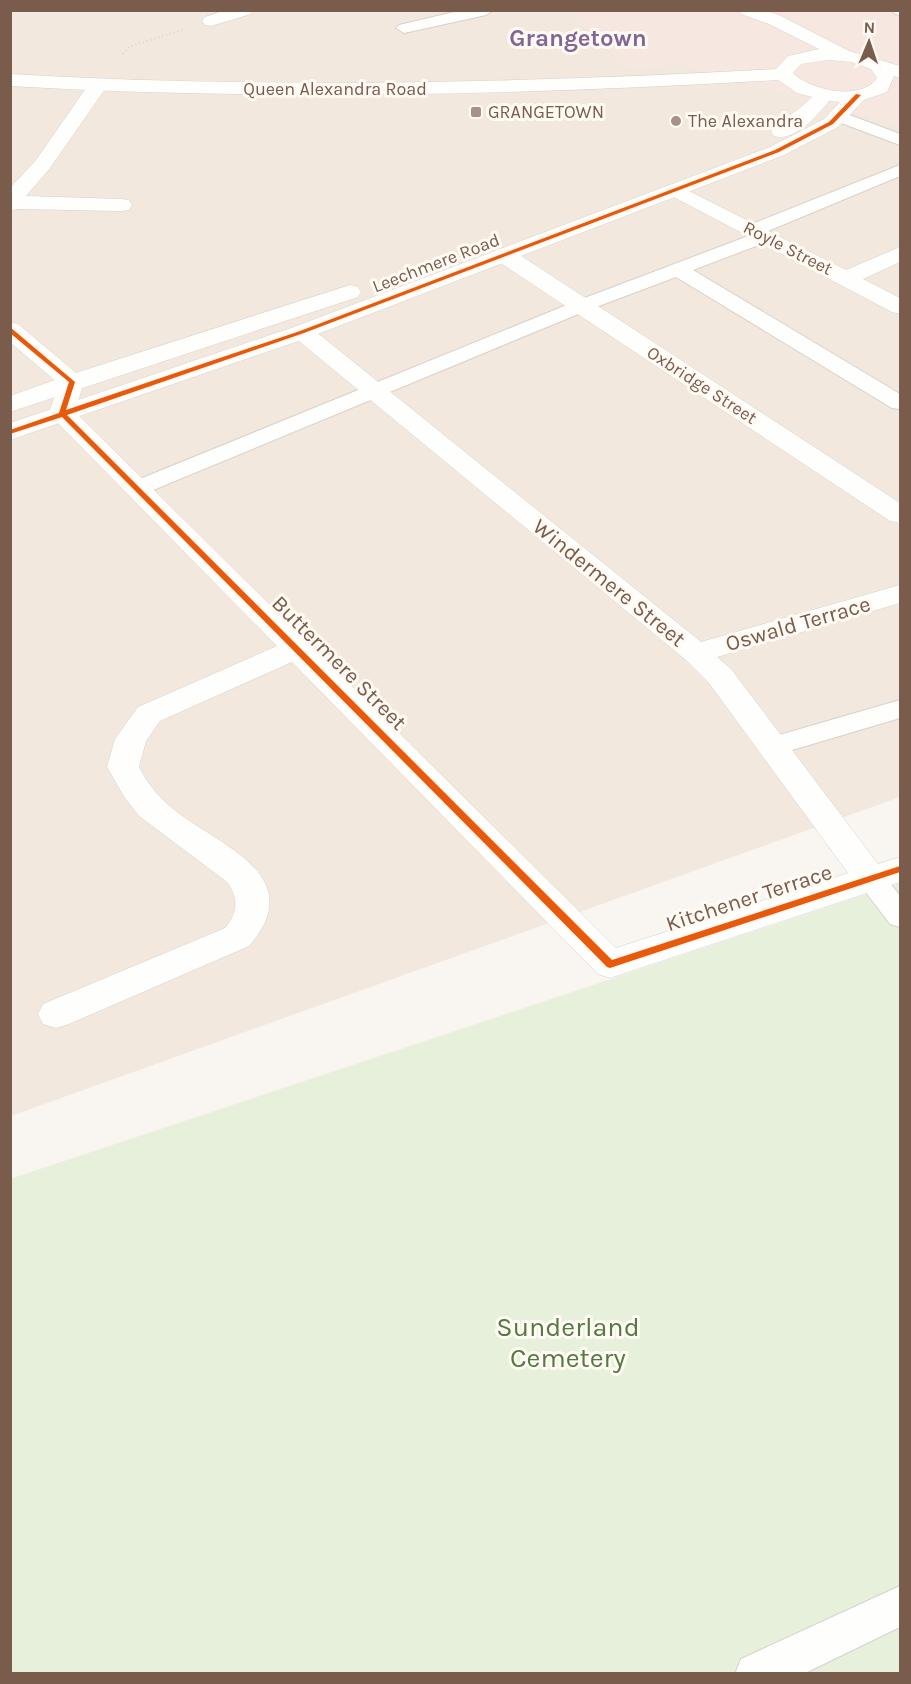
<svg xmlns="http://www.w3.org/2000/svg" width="911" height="1684" font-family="Karla,sans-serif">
<rect width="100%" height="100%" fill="#f9f5f0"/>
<path fill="#f2e8de" d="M11 11H900V797L11 1116Z"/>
<path fill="#f6e8e1" d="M570 11H899L900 125 682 65 629 69Z"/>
<path fill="#e7f0db" d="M900 883V1673H11L10 1179Z"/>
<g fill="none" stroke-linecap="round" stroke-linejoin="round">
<defs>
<g id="lane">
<path d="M463 10H493L486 15 404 33 396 28 399 25Z"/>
<path d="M892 10H900V15L895 14Z"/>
<path d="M839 111 900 134V145L833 120 831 116 833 112Z"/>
<path d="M900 165V176L768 231 774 236 772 240 693 270 900 394V409L892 408 676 277 588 310 146 493 138 495 130 493 127 488 130 483 574 302 751 235 745 230 747 226Z"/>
<path d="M900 700V718L772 756 762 754 759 747 762 740Z"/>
<path d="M870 867 880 870 900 896V927L890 924 855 878 860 870Z"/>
<path d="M900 1586V1627L803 1674H735L741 1659Z"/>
</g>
<g id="street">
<path d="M226 10H253L251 14 211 26 205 25 202 21 205 17Z"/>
<path d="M98 79 105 81 108 85 50 168 26 196 121 199 129 200 132 205 129 210 121 211 18 209 10 211V188L13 185 36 160 91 81Z"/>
<path d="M675 184 846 270 900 247V262L863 279 900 298V314L892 312 668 194 665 190 668 186Z"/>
<path d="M504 248 512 250 900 503V523L890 521 496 260 493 255 496 250Z"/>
<path d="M10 322 18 324 81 377 84 382 75 412 616 948 848 873 709 683 686 660 294 337 290 332 294 327 302 325 310 327 701 642 900 585V603L717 657 731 669 878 864 900 857V882L610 978 598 974 292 662 160 721 146 741 139 767C148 785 161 800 177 812 223 847 309 877 249 946L69 1024 56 1028 43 1024 38 1014 43 1004 225 928C238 913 239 898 227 882L139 816 125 798 107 767 115 739 138 707 277 646 53 418 49 413 59 384 10 342Z"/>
</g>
<g id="secondary">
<path d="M739 10H765L781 16 849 51 900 66V78L894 76 887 92 864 100 838 127 784 155 310 337 10 440V423L294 327 770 147 824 119 840 102 829 101C817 116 795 142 774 136L771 132C778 122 801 109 812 97L797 93 778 80C522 95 267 101 10 86V74C266 89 521 83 776 69L788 56 819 49 769 24 741 14ZM829 60 851 62 871 69 877 78C861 102 810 90 793 73L801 64Z"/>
<path d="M350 285 358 287 361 292 358 297 10 412V396L63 377Z"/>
</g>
</defs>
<use href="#lane" stroke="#d7d1cb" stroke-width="2"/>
<use href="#street" stroke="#d7d1cb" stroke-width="1"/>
<use href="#secondary" stroke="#d9d2cb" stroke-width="1"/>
<path stroke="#dcd5d0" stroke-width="2" stroke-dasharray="1 3" stroke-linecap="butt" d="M123 54 129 47 182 30"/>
<use href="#lane" fill="#fefefd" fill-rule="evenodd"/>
<use href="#street" fill="#fefefd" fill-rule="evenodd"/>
<use href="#secondary" fill="#fefefd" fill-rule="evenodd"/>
<defs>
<path id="cycleway" d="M856 94 861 95 833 124 779 152 304 333 67 415 612 960 900 866V872L610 968 607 967 62 417 10 434V430L59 413 69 382 10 333V327L75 382 66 410 300 331 775 150 829 122Z"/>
</defs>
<use href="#cycleway" stroke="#fffaf3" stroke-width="4"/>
<use href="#cycleway" fill="#e8590c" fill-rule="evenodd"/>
</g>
<g fill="#a69286" stroke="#fffaf3" stroke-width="2">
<rect x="470" y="106" width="12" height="12" rx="3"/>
<circle cx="676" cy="121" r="6"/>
</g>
<g text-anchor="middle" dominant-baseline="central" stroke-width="6" stroke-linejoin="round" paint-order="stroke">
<g font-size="18" fill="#7a5c4d" stroke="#fffaf3">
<text x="335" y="89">Queen Alexandra Road</text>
<text transform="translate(788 248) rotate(27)">Royle Street</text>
<text transform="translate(436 263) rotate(-21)">Leechmere Road</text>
<text transform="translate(702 385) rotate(33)">Oxbridge Street</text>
</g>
<g font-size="18" fill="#7a5c4d" stroke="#fffaf3" text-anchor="start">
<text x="488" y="112">GRANGETOWN</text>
<text x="688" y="121">The Alexandra</text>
</g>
<g font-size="22" fill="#7a5c4d" stroke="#fffaf3">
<text transform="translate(609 583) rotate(39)">Windermere Street</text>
<text transform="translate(798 624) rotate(-16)">Oswald Terrace</text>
<text transform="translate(339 663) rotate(45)">Buttermere Street</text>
<text transform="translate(749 898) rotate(-18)">Kitchener Terrace</text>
</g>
<g font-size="24" font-weight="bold" fill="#846695" stroke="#fffaf3">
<text x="578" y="38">Grangetown</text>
</g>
<g font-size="27" fill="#537a41" stroke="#fffaf3">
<text x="568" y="1327">Sunderland<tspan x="568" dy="31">Cemetery</tspan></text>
</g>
</g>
<rect width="911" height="1684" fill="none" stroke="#7a5c4d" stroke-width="24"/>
<g transform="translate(869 42) rotate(2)" stroke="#fffaf3" stroke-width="4.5" paint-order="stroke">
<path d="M0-4.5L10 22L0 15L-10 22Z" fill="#7a5c4d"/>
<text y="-9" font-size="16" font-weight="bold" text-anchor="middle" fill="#7a5c4d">N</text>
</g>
</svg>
